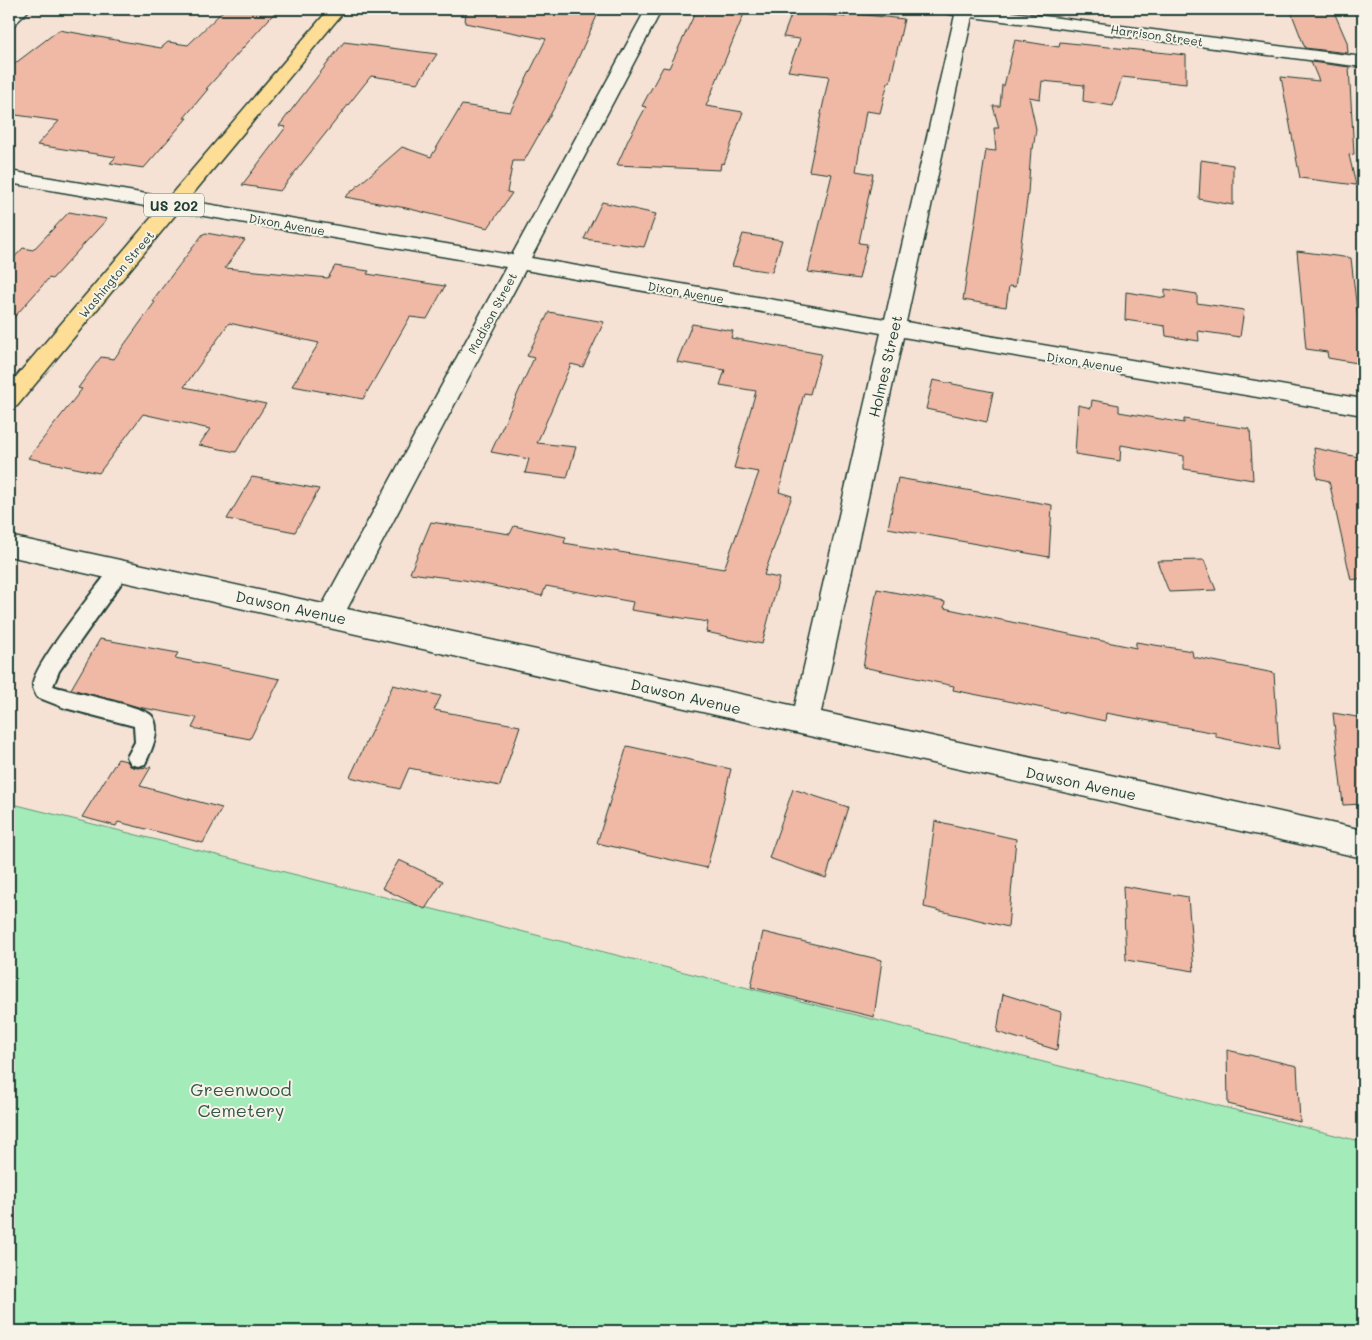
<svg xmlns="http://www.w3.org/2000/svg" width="1372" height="1340" font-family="Mali,sans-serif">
<rect width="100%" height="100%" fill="#f5e2d4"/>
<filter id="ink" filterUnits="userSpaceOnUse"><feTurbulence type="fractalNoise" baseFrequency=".02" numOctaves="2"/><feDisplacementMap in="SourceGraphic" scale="10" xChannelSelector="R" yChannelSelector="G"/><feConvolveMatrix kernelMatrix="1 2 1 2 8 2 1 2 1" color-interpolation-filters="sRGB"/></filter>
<g filter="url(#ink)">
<path fill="#a3ebb9" stroke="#619476" d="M9 803 1363 1142V1331H9Z"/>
<g fill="#f0b9a5" stroke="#1f3d34">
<path d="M225 9H278L206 89H208L184 118H187L144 168 110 163 116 157 37 145 59 121 9 114V68L59 30 161 48 168 42 188 45Z"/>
<path d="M466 9H600L562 94 524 161H513L507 192 512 193 488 228 406 208 345 197 402 147 431 157 462 105 510 112 546 39 465 23Z"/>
<path d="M697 9H746L706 106 743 112 724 164 721 163 720 170 617 165 629 138 646 107 642 106 663 67 669 68Z"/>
<path d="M1290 9 1334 12 1347 42 1348 53 1305 48Z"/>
<path d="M793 10 845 17 847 13 904 19 890 82H888L880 113 866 111 856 171 873 174 859 243 867 244 859 279 808 272 832 174 809 171 829 76 788 71 800 39 783 37Z"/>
<path d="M1015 40 1059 47 1060 42 1186 55V84L1122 77 1113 106 1083 101 1084 85 1042 81 1040 99 1029 97 1036 129 1033 149H1031L1028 193 1015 287 1009 286 1006 307 963 300 986 150 996 151 994 128H999L993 106H1000L1002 85 1004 86Z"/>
<path d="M344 42 437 54 418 83 371 76 280 191 242 185 286 127 279 126Z"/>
<path d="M1311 62 1349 67 1354 154 1349 155 1356 185 1300 178 1281 77 1319 81Z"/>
<path d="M1201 160 1233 165V205L1199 199Z"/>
<path d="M602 202 656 214 644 247 584 239Z"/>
<path d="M69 212 107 219 52 279 49 278 9 323V263L23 248 33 250Z"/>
<path d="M206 233 245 240 225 268 328 278 335 266 369 271 367 274 445 286 427 319 410 317 363 399 292 386 319 343 229 323 184 387 266 404 236 452 199 445 210 429 143 414 99 473 28 458 82 389 78 388 101 357 114 359 155 302 152 301 203 234Z"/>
<path d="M743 234 782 240 772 272 732 266Z"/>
<path d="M1297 251 1351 258 1363 364 1328 358 1327 352 1306 349Z"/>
<path d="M1165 289 1197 294V303L1244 310 1240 337 1198 331 1199 341 1166 336 1165 326 1125 320 1126 292 1165 298Z"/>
<path d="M549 312 604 322 583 367 571 364 537 443 576 447 567 478 525 473 529 459 491 452 534 358 527 356Z"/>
<path d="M692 324 733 331 731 338 821 354 810 394 804 393 779 492 792 496 764 575 779 578 762 644 706 632 708 622 631 610 633 602 546 586 542 596 464 580 410 573 431 522 510 534 514 526 566 537 564 543 724 569 759 472 734 468 756 391 720 385 725 370 677 362Z"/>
<path d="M933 380 993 392 987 422 926 409Z"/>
<path d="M1092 400 1119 405V412L1184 423V419L1250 429 1253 480 1184 469V456L1121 445 1120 461 1075 454 1078 405 1091 408Z"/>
<path d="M1314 448 1363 458V578L1351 580 1329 481 1317 478Z"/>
<path d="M252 477 319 489 295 532 227 519Z"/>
<path d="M898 478 1052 505 1049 557 888 528Z"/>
<path d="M1204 560 1216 590 1169 592 1157 561Z"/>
<path d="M877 589 945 602 944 608 1136 648V642L1192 651 1193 657 1274 673 1279 750 1216 737V733L1106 713 1105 721 1018 703 953 690 954 686 863 667Z"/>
<path d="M100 639 178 653 175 658 280 679 250 739 192 728 197 718 138 707 71 689Z"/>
<path d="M393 685 441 696 434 710 520 726 500 786 409 768 400 789 350 777Z"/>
<path d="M1333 713 1363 718V804L1343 805Z"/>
<path d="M627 746 731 769 707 868 597 843Z"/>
<path d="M118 759 127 761 130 766 137 768 151 767 140 786 222 808 203 843 118 822 116 826 82 817Z"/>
<path d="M793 789 848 807 826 878 769 858Z"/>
<path d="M935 821 1016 839 1008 927 924 907Z"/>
<path d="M399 860 443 881 425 909 382 888Z"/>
<path d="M1123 886 1188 897 1194 971 1126 960Z"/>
<path d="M763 932 882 960 874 1017 751 987Z"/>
<path d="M1003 994 1061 1012 1057 1050 997 1032Z"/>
<path d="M1227 1050 1297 1066 1300 1122 1228 1104Z"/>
</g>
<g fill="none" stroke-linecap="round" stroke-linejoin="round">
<defs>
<path id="service" d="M120 562 127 565 129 570 127 575 59 671 53 686C70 692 144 706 152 716 162 730 151 751 145 764L138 766 131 764 127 757 135 742 134 726 65 708 37 697C35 692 32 688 33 683 36 662 98 586 113 565Z"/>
<g id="minor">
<path d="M12 9H30L15 24 9 25V12Z"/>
<path d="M646 9H662L531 258 885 319 955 15 945 13 943 9H988L1363 57V67L972 17 906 322 1363 399V415L903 337 821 712 1363 830V858L805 735 9 556V536L323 604 506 267 9 183V171L512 255ZM525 270 881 333 795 706 347 609Z"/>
</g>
<path id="primary" d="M329 9H346L17 406 9 408V385Z"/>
</defs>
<use href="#service" stroke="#1f3d34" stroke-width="4"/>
<use href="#minor" stroke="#1f3d34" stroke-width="3"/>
<use href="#primary" stroke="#1f3d34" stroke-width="3"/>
<use href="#service" fill="#f7f3e8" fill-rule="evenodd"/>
<use href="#minor" fill="#f7f3e8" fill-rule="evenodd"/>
<use href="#primary" fill="#fede96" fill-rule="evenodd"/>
</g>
</g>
<g text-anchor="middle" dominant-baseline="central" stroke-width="4" stroke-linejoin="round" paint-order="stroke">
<g font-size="12" fill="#1f3d34" stroke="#f7f3e8">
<text transform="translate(1157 35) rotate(8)">Harrison Street</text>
<text transform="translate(287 224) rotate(10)">Dixon Avenue</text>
<text transform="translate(116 274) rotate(-50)">Washington Street</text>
<text transform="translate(686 292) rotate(10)">Dixon Avenue</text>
<text transform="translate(492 313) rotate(-62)">Madison Street</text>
<text transform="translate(1085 362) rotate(9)">Dixon Avenue</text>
</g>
<rect fill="#f7f3e8" stroke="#60746a" stroke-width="1" x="144" y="193.5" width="60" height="23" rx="4"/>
<g font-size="14" font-weight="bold" fill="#1f3d34">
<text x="174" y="205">US 202</text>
</g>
<g font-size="15" fill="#1f3d34" stroke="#f7f3e8">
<text transform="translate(885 366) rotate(-77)">Holmes Street</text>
<text transform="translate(291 607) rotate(12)">Dawson Avenue</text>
<text transform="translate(686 696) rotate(13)">Dawson Avenue</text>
<text transform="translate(1081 783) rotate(12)">Dawson Avenue</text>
</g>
<g font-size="18" fill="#335748" stroke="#f7f3e8">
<text x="241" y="1089">Greenwood<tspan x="241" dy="21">Cemetery</tspan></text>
</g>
</g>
<rect width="1372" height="1340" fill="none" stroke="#f7f3e8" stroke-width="30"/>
<rect x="15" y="15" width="1342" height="1310" fill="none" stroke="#1f3d34" stroke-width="2" filter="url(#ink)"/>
</svg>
